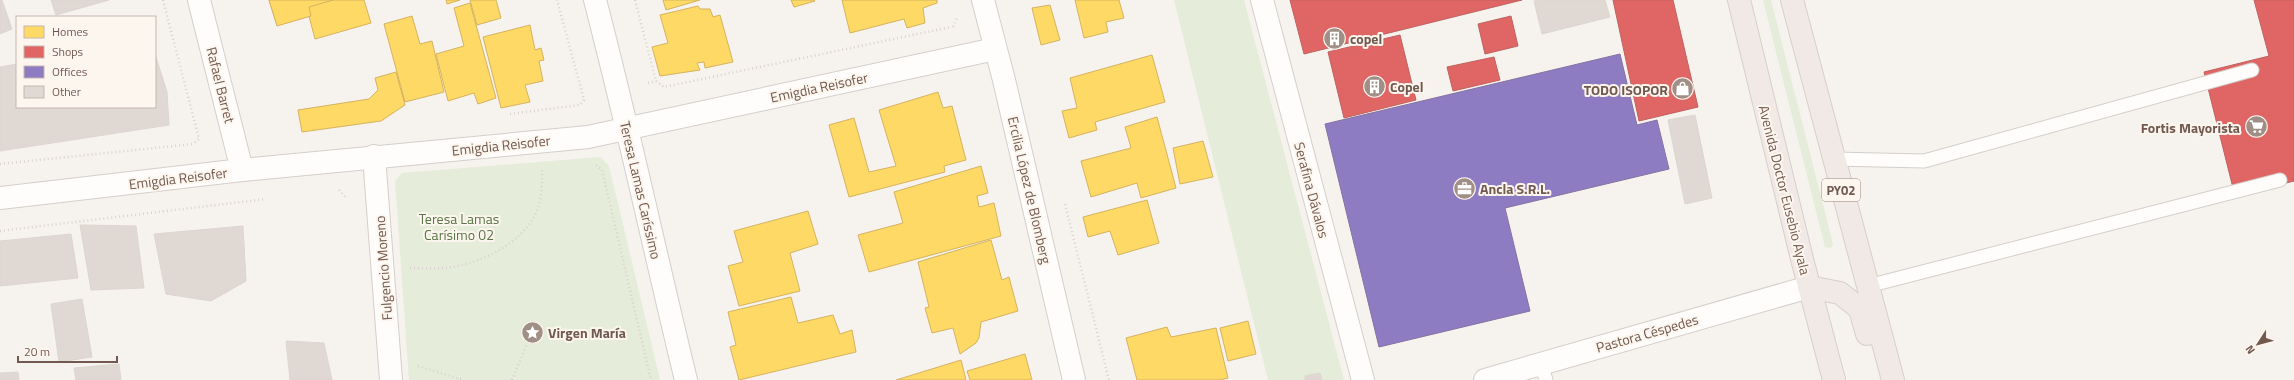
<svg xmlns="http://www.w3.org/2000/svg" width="2294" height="380" font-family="'Titillium Web',sans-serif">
<rect width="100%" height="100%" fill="#f6f2ed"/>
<g fill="#e5ecd9">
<path d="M1174 0H1244L1344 380H1268Z"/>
<path d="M1763 0H1771L1833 244 1831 248 1825 247Z"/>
<path d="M600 157 609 166 660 380H409L395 181 402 173Z"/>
</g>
<g fill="#ffd966" stroke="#d5b35f">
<path d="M269 0H364L371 23 315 39 309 16 277 25Z"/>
<path d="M269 0H333L309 7 311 16 277 26Z"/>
<path d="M446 0H460L447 4Z"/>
<path d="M470 0H496L501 18 477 25Z"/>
<path d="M663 0H700L666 10Z"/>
<path d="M791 0H814L815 1 794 7Z"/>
<path d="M842 0H937V3L923 8 925 23 907 28 904 19 850 33Z"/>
<path d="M1075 0H1119L1124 18 1106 22 1108 32 1084 38Z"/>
<path d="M470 3 496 98 478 104 474 93 448 101 436 54 464 46 454 8Z"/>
<path d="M1050 5 1060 40 1041 45 1032 8Z"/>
<path d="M698 6 700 9H710L713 17 720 15 733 62 705 68 704 62 697 63 700 70 660 76 652 47 668 43 660 15Z"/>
<path d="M412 16 420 44 432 41 444 92 405 102 384 24Z"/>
<path d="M530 25 535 50 541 48 544 60 539 61 543 81 525 85 530 102 501 108 483 37Z"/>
<path d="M1152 55 1165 102 1095 122 1097 130 1069 138 1062 111 1077 108 1070 78Z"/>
<path d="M396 72 405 105 381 121 302 132 298 110 369 99 378 90 375 78Z"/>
<path d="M938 92 943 108 952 106 966 160 944 166 945 172 849 197 829 125 854 118 869 172 896 166 879 110Z"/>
<path d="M1157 117 1176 188 1141 198 1137 183 1091 197 1081 161 1131 148 1125 127Z"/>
<path d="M1203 141 1213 177 1180 184 1173 148Z"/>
<path d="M981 166 988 193 977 196 979 207 994 203 1001 236 869 272 858 235 903 223 894 192Z"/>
<path d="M1147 200 1159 243 1118 255 1110 231 1088 237 1083 217Z"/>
<path d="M808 211 818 244 790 253 800 291 739 306 728 266 743 262 734 231Z"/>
<path d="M991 240 1002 280 1009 277 1018 311 981 322 979 338 976 343 960 354 953 328 932 333 925 308 929 307 918 262Z"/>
<path d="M791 297 798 323 833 315 840 334 852 330 856 352 739 380 730 347 736 345 728 312Z"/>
<path d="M1248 321 1256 354 1228 361 1220 328Z"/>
<path d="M1167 327 1171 337 1216 328 1228 378 1220 380H1137L1126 338Z"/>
<path d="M1025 354 1032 380H970L967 371Z"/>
<path d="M961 360 966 380H896Z"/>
</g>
<g fill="#e06666" stroke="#bf625f">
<path d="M1290 0H1522L1304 54Z"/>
<path d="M1613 0H1673L1698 107 1639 121Z"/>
<path d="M2254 0H2294V181L2235 196 2204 72 2269 56Z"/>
<path d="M1511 16 1518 46 1485 54 1478 24Z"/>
<path d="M1400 35 1416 100 1344 118 1328 52Z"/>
<path d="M1494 57 1500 80 1453 91 1447 67Z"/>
</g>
<path fill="#8e7cc3" stroke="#8672a0" d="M1620 54 1637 125 1657 120 1669 169 1505 208 1530 311 1379 347 1325 124Z"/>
<g fill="#dfd8d3" stroke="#ded5d0">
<path d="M0 0H2L12 29 0 34Z"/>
<path d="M51 0H109L56 15Z"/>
<path d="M1540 0H1605L1610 17 1542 34 1534 1Z"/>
<path d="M155 54 167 92 169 125 0 151V67L17 64V107H155Z"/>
<path d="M1695 115 1712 198 1685 204 1668 120Z"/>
<path d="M80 225 136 226 144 288 91 290Z"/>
<path d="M243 226 246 281 211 301 166 294 154 234Z"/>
<path d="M71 234 78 278 0 286V241Z"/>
<path d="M82 299 92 357 59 362 51 304Z"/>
<path d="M286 341 324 343 332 380H290Z"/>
<path d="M119 364 121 380H76L74 368Z"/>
<path d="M18 372 19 380H0V373Z"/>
<path d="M1320 373 1322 380H1305V376Z"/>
</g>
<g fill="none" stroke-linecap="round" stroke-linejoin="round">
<defs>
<g id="lane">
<path d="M1833 159 1924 161 2252 70"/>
<path d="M1868 286 2280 180"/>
<path d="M1541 364 1546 380"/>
</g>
<g id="street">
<path d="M199 0 242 170"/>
<path d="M595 0C628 126 655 253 686 380"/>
<path d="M983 0 1004 80 1074 380"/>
<path d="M1262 0 1363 380"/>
<path d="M374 156 391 380"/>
<path d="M0 198 242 170 588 137 995 49"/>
<path d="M1485 380 1809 287"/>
</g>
<g id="highway">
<path d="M1739 0 1802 259 1834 380"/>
<path d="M1792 0 1893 380"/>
<path d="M1809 287 1840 293 1860 309 1867 334"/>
</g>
</defs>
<use href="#lane" stroke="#d5cfcb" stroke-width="15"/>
<use href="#street" stroke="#d5cfcb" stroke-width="24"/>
<use href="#highway" stroke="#d7cfcb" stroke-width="24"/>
<g stroke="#d9d2cf" stroke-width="2.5" stroke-dasharray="1 3" stroke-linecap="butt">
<path d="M163 0 199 139 193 144"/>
<path d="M635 0 656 81"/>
<path d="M953 27 957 18"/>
<path d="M656 81 664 87 951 27"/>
<path d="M648 83 656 81"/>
<path d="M510 114 580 105 584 100 557 0"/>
<path d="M0 164 193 144"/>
<path d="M596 165 602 170 651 380"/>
<path d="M339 190 347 199"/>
<path d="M1065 204 1109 380"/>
<path d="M0 231 266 199"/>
<path d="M410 268C421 268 433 269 444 268 476 265 517 247 534 217 542 202 542 186 542 169"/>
<path d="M418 366 463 380"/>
<path d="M512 380 532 332"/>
</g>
<use href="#lane" stroke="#fefdfc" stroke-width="13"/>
<use href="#street" stroke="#fefdfc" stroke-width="22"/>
<use href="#highway" stroke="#f0e9e5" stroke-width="22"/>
</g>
<defs>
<symbol id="building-disc" viewBox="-11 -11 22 22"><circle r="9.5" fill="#a08f86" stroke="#fdf6ef"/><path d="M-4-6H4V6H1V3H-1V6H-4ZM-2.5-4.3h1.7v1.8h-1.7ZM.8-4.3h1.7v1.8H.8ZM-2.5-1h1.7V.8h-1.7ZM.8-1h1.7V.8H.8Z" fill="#fff"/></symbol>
<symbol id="shop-disc" viewBox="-11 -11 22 22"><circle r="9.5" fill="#a08f86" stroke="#fdf6ef"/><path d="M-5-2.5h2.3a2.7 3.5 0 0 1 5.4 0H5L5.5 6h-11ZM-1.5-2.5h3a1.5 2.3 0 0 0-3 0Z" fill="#fff"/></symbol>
<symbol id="supermarket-disc" viewBox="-11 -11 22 22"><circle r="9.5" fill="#a08f86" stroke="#fdf6ef"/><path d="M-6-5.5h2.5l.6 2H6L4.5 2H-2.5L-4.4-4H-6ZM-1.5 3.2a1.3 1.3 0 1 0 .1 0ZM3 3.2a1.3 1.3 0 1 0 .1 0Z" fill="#fff"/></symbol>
<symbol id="office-disc" viewBox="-11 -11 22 22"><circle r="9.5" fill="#a08f86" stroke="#fdf6ef"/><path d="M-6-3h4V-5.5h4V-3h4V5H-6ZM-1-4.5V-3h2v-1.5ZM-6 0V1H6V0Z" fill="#fff"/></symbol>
<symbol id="sight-disc" viewBox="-11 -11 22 22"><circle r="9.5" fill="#a08f86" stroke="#fdf6ef"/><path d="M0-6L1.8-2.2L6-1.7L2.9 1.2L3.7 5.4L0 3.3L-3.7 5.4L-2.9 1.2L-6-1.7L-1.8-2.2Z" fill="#fff"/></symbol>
</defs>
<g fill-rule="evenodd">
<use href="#building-disc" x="1322" y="26" width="25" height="25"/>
<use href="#building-disc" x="1362" y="74" width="25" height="25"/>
<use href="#shop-disc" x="1670" y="76" width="25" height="25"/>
<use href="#supermarket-disc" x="2244" y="114" width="25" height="25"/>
<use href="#office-disc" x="1452" y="176" width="25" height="25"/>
<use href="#sight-disc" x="520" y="320" width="25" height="25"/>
</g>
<g text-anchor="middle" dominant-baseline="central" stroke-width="4" stroke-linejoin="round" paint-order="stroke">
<rect fill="#fdf6ef" stroke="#9c887f" stroke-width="1" x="1822" y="179" width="38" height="22" rx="3"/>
<g font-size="13" font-weight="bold" fill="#72594f">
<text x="1841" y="190">PY02</text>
</g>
<g font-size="14" font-weight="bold" fill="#72594f" stroke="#fdf6ef" text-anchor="start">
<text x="1350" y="38">copel</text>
<text x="1390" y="86">Copel</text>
<text x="1668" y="89" text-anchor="end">TODO ISOPOR</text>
<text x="2240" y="127" text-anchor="end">Fortis Mayorista</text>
<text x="1480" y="188">Ancla S.R.L.</text>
<text x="548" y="332">Virgen María</text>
</g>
<g font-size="14" fill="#72594f" stroke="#fdf6ef">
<text transform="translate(221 85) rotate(76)">Rafael Barret</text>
<text transform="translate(819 87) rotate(-12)">Emigdia Reisofer</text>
<text transform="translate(501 145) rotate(-6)">Emigdia Reisofer</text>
<text transform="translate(178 178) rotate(-7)">Emigdia Reisofer</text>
<text transform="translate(641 190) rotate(77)">Teresa Lamas Caríssimo</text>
<text transform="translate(1030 190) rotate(77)">Ercilia López de Blomberg</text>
<text transform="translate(1312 190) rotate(75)">Serafina Dávalos</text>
<text transform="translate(1785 190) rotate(76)">Avenida Doctor Eusebio Ayala</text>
<text transform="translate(383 268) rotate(-94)">Fulgencio Moreno</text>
<text transform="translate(1647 333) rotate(-16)">Pastora Céspedes</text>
</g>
<g font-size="14" fill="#597648" stroke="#fdf6ef">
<text x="459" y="218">Teresa Lamas<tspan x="459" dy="16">Carísimo 02</tspan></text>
</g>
</g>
<rect x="16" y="16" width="140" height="92" fill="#fdf6ef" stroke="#c5b7af"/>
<rect x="24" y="26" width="20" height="12" fill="#ffd966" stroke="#c5b7af"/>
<text x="52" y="36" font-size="12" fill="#72594f">Homes</text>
<rect x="24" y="46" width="20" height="12" fill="#e06666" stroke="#c5b7af"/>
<text x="52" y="56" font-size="12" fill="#72594f">Shops</text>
<rect x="24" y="66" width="20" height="12" fill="#8e7cc3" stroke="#c5b7af"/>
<text x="52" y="76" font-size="12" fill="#72594f">Offices</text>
<rect x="24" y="86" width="20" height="12" fill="#dfd8d3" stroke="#c5b7af"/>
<text x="52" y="96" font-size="12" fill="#72594f">Other</text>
<g transform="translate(2258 344) rotate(234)" stroke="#fdf6ef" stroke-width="3" paint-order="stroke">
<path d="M0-3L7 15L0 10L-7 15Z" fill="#72594f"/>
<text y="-6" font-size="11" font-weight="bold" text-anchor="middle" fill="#72594f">N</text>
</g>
<path d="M18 356v6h99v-6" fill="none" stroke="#72594f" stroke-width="2"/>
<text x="24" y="356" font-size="12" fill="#72594f" stroke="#fdf6ef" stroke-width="3" paint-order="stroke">20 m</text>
</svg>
